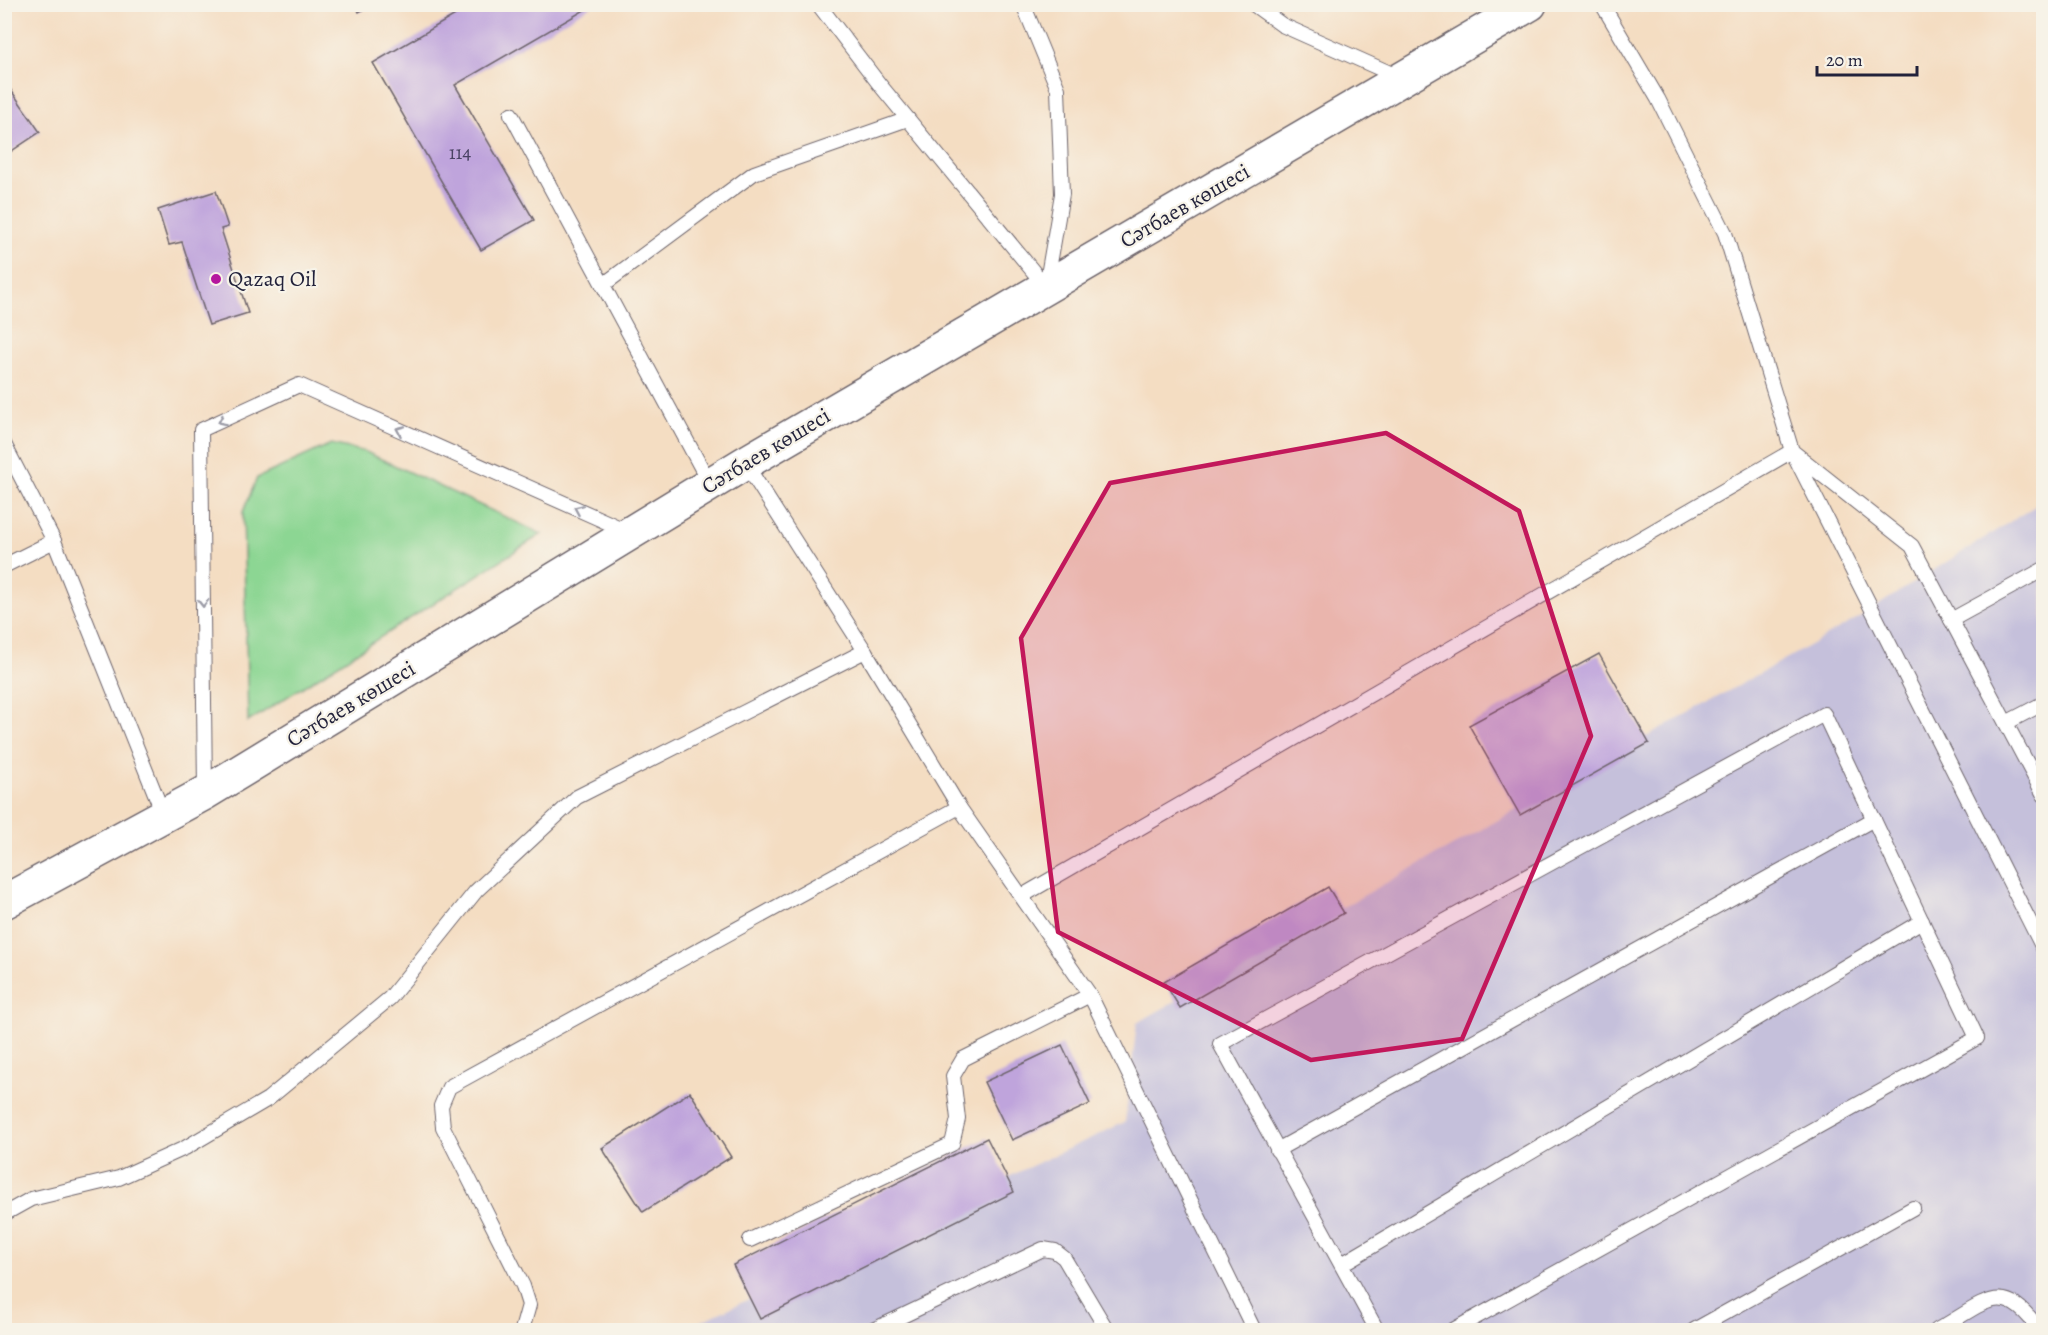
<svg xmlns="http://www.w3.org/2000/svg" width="2048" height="1335" font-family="Alegreya,serif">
<rect width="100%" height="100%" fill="#f7f3e8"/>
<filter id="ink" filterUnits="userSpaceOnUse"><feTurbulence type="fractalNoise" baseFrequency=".0167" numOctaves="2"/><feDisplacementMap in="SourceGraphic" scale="12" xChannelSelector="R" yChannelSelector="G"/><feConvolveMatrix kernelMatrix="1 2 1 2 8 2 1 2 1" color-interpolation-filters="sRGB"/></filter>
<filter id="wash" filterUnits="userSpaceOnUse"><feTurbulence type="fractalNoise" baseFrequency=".008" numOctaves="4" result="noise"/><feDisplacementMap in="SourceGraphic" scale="24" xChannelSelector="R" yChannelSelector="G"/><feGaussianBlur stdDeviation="1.35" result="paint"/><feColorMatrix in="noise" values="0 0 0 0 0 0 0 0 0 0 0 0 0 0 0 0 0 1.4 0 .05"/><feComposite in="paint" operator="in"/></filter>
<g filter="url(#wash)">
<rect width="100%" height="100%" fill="#f4ddc2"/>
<path fill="#c5c0db" d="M2043 501V1330H683L1125 1122 1137 1023 1853 621Z"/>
<path fill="#8cd693" stroke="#577c67" stroke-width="1.5" d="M331 444 366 452 542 534 248 722 243 512 257 478Z"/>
<g id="blocks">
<g fill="#bfa4dc">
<path d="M355 4H373L359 12Z"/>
<path d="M474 4H595L455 85 534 220 481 250 373 63Z"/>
<path d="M4 80 40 132 4 156Z"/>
<path d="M216 191 228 227 221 229 248 313 209 325 182 242 169 245 158 210Z"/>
<path d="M1599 654 1649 743 1520 815 1469 725Z"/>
<path d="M1328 887 1344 913 1180 1008 1164 982Z"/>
<path d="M1062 1045 1090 1104 1012 1140 984 1082Z"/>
<path d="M690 1092 731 1157 643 1212 602 1148Z"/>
<path d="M987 1138 1014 1192 760 1319 733 1265Z"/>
</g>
</g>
</g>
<g filter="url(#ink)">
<use href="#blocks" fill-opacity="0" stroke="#6c636a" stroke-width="1.5"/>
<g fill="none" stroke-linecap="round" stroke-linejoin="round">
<defs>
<g id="service">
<path d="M818 4 880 85 1046 287 1062 194 1058 89 1023 4"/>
<path d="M1253 4 1282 25 1401 78"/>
<path d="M1602 4 1658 99 1725 233 1792 451 1912 546 2044 795"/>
<path d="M511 114 710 484"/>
<path d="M603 285 754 173 908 119"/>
<path d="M4 444 54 541 164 816"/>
<path d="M745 463 865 651 959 807 1090 995 1254 1330"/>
<path d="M4 566 54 541"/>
<path d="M1951 620 2044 569"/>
<path d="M2006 723 2044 703"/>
<path d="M205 791 201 430 299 385 629 532"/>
<path d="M1022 896 1792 451 2044 950"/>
<path d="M1277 1150 1874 819"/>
<path d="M4 1214 31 1199 119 1178 185 1148 268 1099 390 998 476 891 577 797 865 651"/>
<path d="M750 1240 952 1144 958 1119 953 1076 963 1059 1090 995"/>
<path d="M1342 1264 1922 921"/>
<path d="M522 1330 529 1305 523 1286 443 1127 441 1106 449 1087 959 807"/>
<path d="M873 1330 1043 1249 1055 1251 1064 1258 1107 1330"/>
<path d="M1377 1330 1220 1044 1824 714 1977 1038 1453 1330"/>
<path d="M1694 1330 1913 1208"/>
<path d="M1937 1330C1983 1305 2003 1276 2039 1330"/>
</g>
<path id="secondary" d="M4 902 205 793 745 463 1530 4"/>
</defs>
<use href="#service" stroke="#6c636a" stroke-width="16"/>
<use href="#secondary" stroke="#6c636a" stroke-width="36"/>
<use href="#service" stroke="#fff" stroke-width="14"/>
<use href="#secondary" stroke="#fff" stroke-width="33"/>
</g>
<defs><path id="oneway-chevron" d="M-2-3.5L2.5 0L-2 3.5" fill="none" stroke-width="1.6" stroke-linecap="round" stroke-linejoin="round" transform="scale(1.5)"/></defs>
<g stroke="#9c9ca7">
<use href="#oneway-chevron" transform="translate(222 421) rotate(155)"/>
<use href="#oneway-chevron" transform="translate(400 430) rotate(-156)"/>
<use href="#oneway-chevron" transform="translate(578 509) rotate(-156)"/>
<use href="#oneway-chevron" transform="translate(203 603) rotate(89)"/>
</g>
</g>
<path fill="#c2185b" fill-opacity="0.2" stroke="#c2185b" stroke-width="4.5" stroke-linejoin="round" d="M1386 433 1519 511 1591 736 1462 1039 1311 1060 1058 932 1021 638 1110 483Z"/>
<circle fill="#b5179e" stroke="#f7f3e8" stroke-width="2" cx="216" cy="279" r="6"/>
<g text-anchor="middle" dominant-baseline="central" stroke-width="4.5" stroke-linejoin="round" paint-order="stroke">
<g font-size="20" fill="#494263">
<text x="460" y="152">114</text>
</g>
<g font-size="22" fill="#22223b" stroke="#f7f3e8">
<text transform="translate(1185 206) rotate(-30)">Сәтбаев көшесі</text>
<text transform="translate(766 451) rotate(-31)">Сәтбаев көшесі</text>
<text transform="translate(351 704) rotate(-31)">Сәтбаев көшесі</text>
</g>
<g font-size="22" fill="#22223b" stroke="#f7f3e8" text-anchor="start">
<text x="228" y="279">Qazaq Oil</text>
</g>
</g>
<rect width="2048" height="1335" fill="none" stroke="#f7f3e8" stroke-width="24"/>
<path d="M1817 66v9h100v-9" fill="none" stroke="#22223b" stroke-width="3"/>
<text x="1826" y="66" font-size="18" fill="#22223b" stroke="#f7f3e8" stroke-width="4.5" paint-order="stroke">20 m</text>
</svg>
